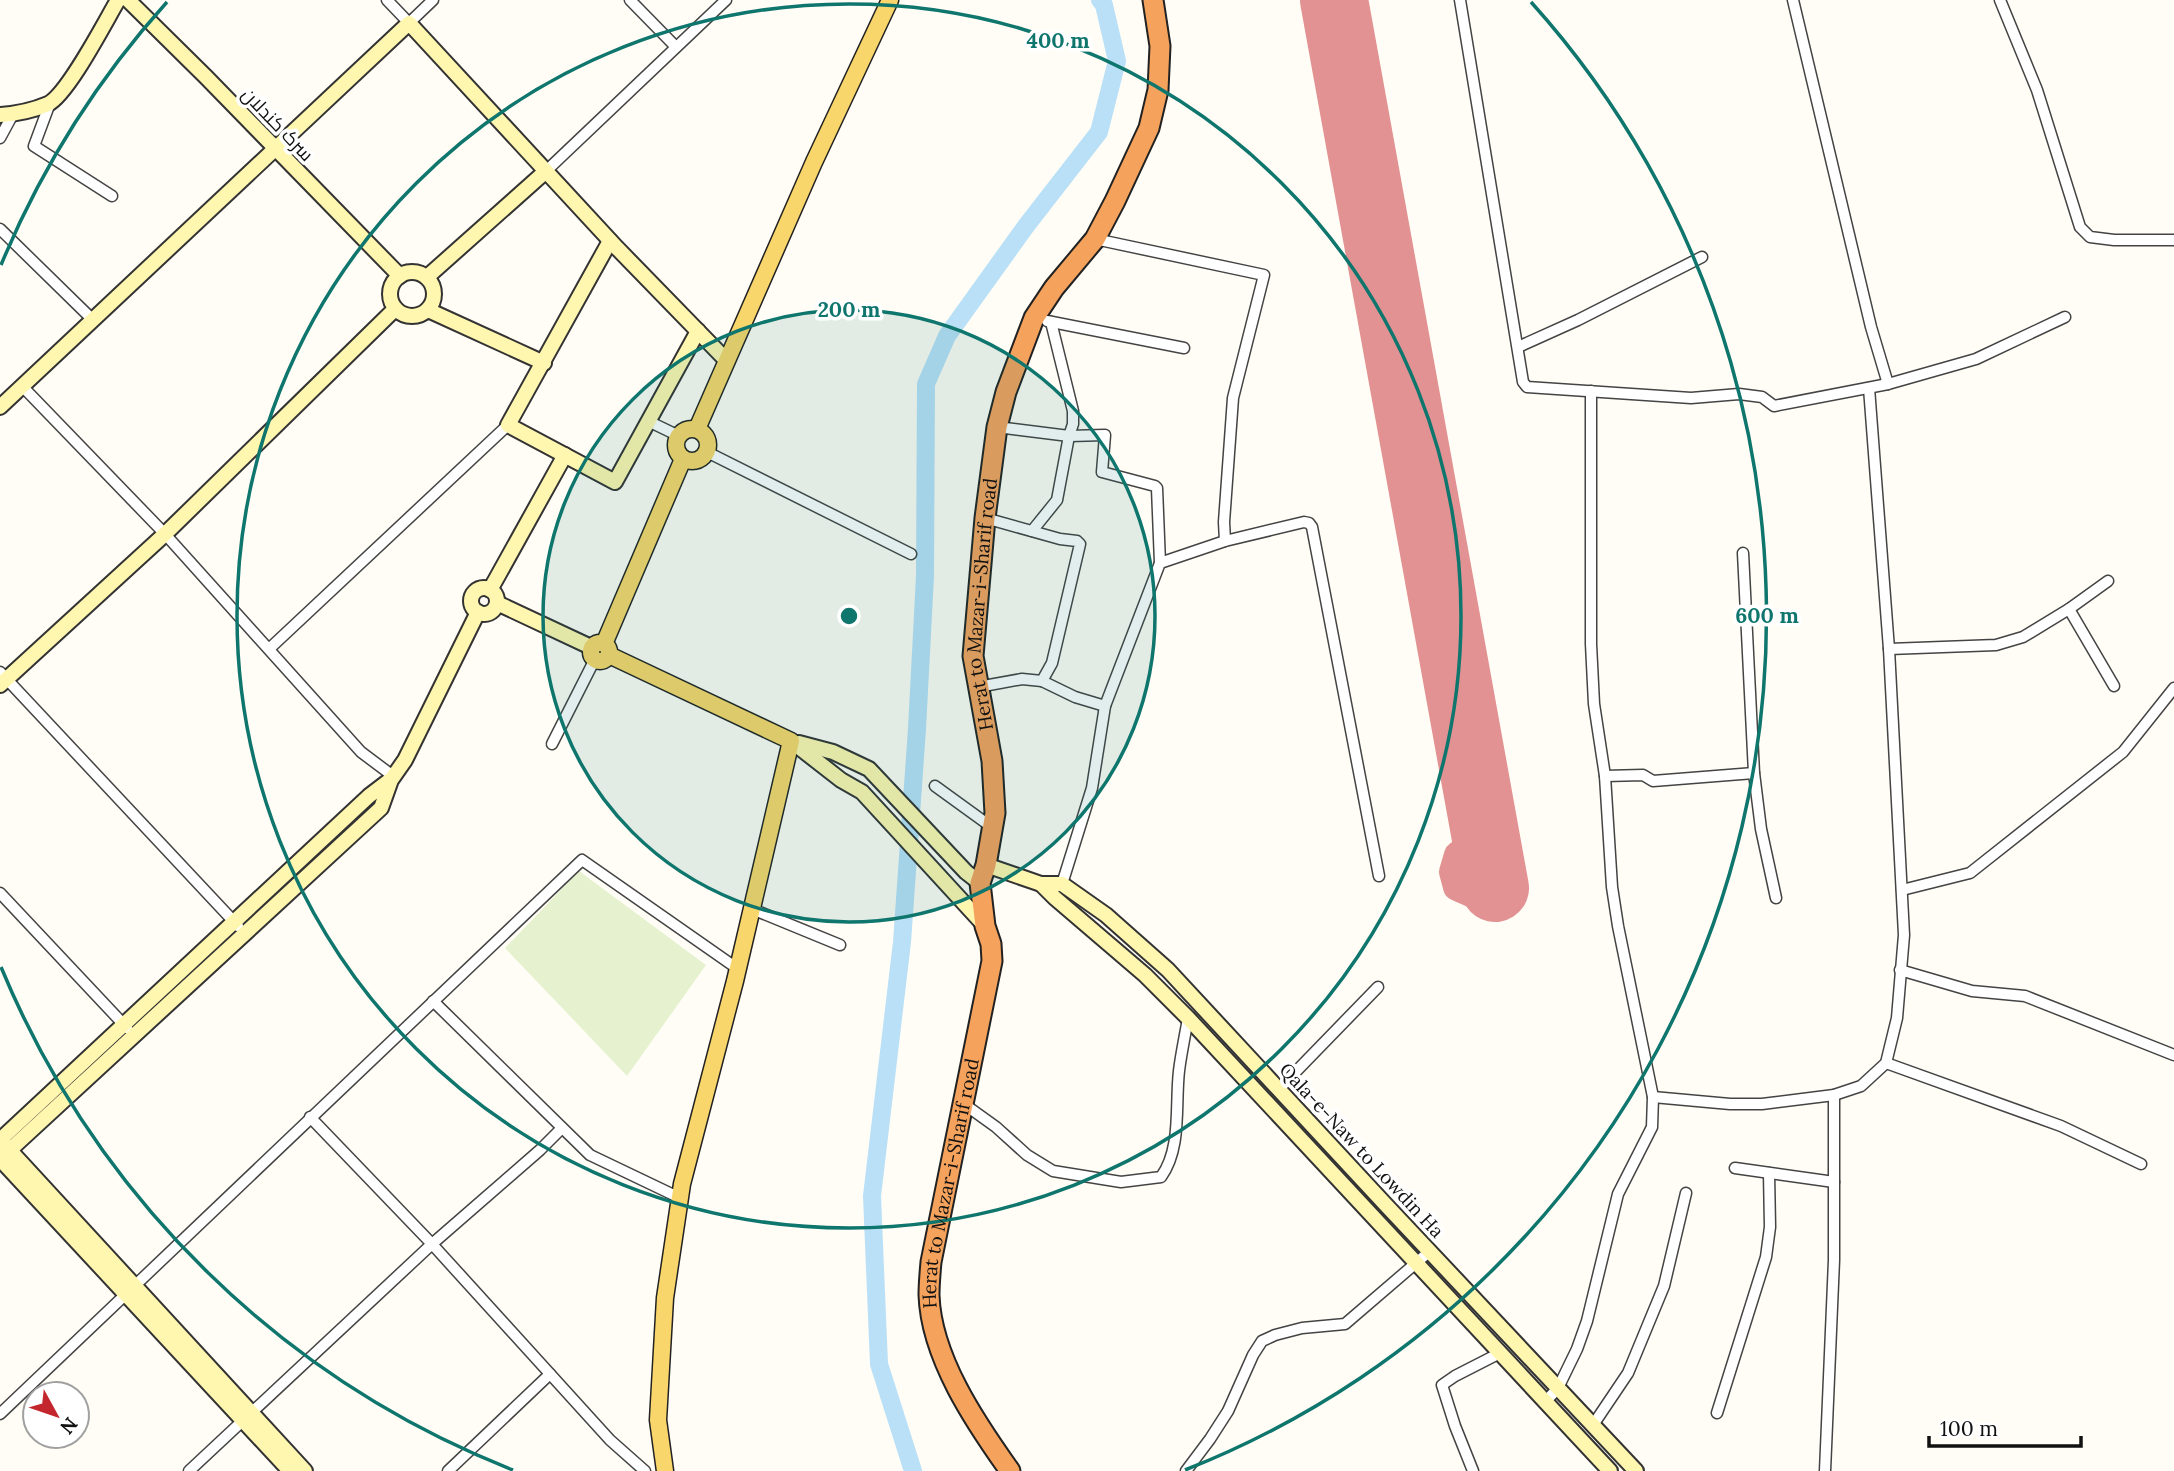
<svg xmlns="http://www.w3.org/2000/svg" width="2174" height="1471" font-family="Lora,Cairo,serif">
<rect width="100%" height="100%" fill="#fffdf5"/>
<path fill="#e6f2cf" d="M579 871 706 965 627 1076 505 948Z"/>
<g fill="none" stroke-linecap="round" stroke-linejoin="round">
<path stroke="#b9e0f7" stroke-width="18" d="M913 1471 879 1364 872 1196 902 942 917 729 925 576 926 384 947 336 1026 226 1099 132 1117 61 1104 5 1100 0"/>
<path stroke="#e29292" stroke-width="28" d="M1487 843 1471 846 1458 855 1453 872 1457 887 1473 894 1495 888"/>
<path stroke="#e29292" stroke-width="68" d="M1334 0 1495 888"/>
<defs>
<g id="street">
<path d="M387 0 409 23 433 0"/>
<path d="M630 0 676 47"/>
<path d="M1460 0 1523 382 1527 387 1691 398 1739 394 1762 397 1774 406 1888 384 1976 359 2065 317"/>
<path d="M1793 0 1871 327 1888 384"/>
<path d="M2000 0 2037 90 2080 227 2090 237 2114 240H2174"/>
<path d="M50 103 34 146 112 196"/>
<path d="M0 138 13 114"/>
<path d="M546 171 726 0"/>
<path d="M0 229 93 320"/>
<path d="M1095 239 1264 275 1233 398 1224 522 1225 541"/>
<path d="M1047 321 1184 348"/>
<path d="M1518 347 1578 320 1702 257"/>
<path d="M22 386 165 534 361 752 393 776"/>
<path d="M648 421 679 436"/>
<path d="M997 427 1069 436 1105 435 1102 472 1155 486 1157 488 1160 563"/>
<path d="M707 452 911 554"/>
<path d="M985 518 1060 539 1077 541 1080 544 1052 663 1042 681"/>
<path d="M1032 531 1057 500 1069 436 1073 424V411L1051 322"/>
<path d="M1743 553 1754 773 1761 829 1776 898"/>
<path d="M2069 609 2114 686"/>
<path d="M269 649 508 425"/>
<path d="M1889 649 1996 645 2023 637 2069 609 2108 581"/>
<path d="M0 672 238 926"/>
<path d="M978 687 1022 679 1042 681 1075 697 1105 706 1160 563 1225 541 1304 522 1309 523 1312 527 1379 876"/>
<path d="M552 744 595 659"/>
<path d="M1605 776 1643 775 1653 781 1754 773"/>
<path d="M935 786 993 828"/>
<path d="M1062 884 1092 788 1105 706"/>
<path d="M1902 890 1970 873 2123 752 2174 688"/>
<path d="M0 893 127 1028"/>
<path d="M752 909 840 945"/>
<path d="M1900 970 1972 991 2025 996 2174 1055"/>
<path d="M433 1001 590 1155 680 1198"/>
<path d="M1886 1063 2061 1126 2141 1164"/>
<path d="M1278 1090 1378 987"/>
<path d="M1653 1097 1730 1104H1762L1834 1095 1861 1086 1886 1063 1897 1018 1904 935 1889 649 1869 388"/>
<path d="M964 1104 996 1127 1027 1155 1053 1171 1121 1182 1161 1177C1182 1148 1175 1105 1179 1071 1181 1054 1185 1036 1188 1018"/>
<path d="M310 1117 432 1244 610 1440 645 1471"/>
<path d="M1735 1168 1834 1182"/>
<path d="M1546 1401 1558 1388 1577 1349 1587 1321 1618 1194 1652 1127 1653 1097 1618 926 1612 887 1605 776 1594 704 1591 644V391"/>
<path d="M1717 1413 1766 1257 1770 1227 1769 1173"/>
<path d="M0 1414 582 860 738 969"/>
<path d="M1593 1425 1628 1373 1664 1286 1686 1193"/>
<path d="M189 1471 432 1244 540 1150 562 1128"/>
<path d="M448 1471 550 1374"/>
<path d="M1186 1471 1210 1439 1228 1411 1253 1355 1262 1341 1275 1335 1302 1328 1345 1324 1430 1251"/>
<path d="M1473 1471 1455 1426 1442 1385 1455 1376 1500 1353"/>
<path d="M1825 1471 1834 1260V1095"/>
</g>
<g id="secondary">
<path d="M128 0 206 77 400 276"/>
<path d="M0 115C15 114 34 110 48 104 68 94 105 22 118 0"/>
<path d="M610 241 508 425 615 482 698 331"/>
<circle cx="412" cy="294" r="22"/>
<path d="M427 277 546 171"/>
<path d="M428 310 544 363"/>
<path d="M0 407 409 23 617 248 727 361"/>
<circle cx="484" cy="601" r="13"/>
<path d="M490 590 565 455"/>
<path d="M497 603 593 648"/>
<path d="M0 685 165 534 395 309"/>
<path d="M791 741 841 780 862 792 985 926"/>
<path d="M799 743 833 752 869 769 966 872 980 883"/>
<path d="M986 865 1041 884H1062L1106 915 1168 970 1385 1204 1636 1471"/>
<path d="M1041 884 1055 898 1145 975 1188 1018 1610 1471"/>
<path d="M0 1140 369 796 390 780"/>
<path d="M5 1145 305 1471"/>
<path d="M0 1159 381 808 391 780 405 760 478 612"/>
<path d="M0 1159 290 1471"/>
</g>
<g id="primary">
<circle cx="692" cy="445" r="16"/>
<path d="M697 429 814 162 890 0"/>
<circle cx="600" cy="652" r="9"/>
<path d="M604 644 683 459"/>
<path d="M609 655 791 741 735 981 682 1184 665 1298 658 1420 665 1471"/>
</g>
<g id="highway">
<path id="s1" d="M1010 1471C975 1422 931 1357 929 1295 929 1284 930 1273 931 1262L992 961 991 944 985 926 980 883 986 865 995 813 992 761 973 656 985 518 997 427 1006 392 1034 318 1054 288 1095 239 1115 201 1149 128 1158 90 1160 46 1153 0"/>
</g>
</defs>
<use href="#street" stroke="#444" stroke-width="13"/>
<use href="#secondary" stroke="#333" stroke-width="18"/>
<use href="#primary" stroke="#222" stroke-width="19"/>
<use href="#highway" stroke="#222" stroke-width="23"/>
<use href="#street" stroke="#fff" stroke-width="10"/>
<use href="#secondary" stroke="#fff6b0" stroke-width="14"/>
<use href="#primary" stroke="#f9d66b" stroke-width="16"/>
<use href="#highway" stroke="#f5a25d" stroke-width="19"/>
</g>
<circle cx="849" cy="616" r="306" fill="#0f766e" fill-opacity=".12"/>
<g fill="none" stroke="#0f766e" stroke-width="3.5">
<circle cx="849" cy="616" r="306"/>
<circle cx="849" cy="616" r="612"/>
<path d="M513 1470A918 918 0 0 1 1 967M1 265A918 918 0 0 1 167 2M1531 2A918 918 0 0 1 1185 1470"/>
</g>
<g text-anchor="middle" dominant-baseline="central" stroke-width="7" stroke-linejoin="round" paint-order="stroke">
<g font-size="19" fill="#111" stroke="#fff">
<text transform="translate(278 124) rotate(46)">سرک کندلان</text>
<text stroke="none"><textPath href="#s1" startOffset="898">Herat to Mazar-i-Sharif road</textPath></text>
<text transform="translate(1362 1150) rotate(47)">Qala-e-Naw to Lowdin Ha</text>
<text stroke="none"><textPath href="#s1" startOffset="310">Herat to Mazar-i-Sharif road</textPath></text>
</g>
</g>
<circle cx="849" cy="616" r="10" fill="#0f766e" stroke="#fff" stroke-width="3.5"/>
<g font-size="21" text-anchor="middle" font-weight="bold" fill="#0f766e" stroke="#fff" stroke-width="7" stroke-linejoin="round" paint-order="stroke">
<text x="1058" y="48">400 m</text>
<text x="849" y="317">200 m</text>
<text x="1767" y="623">600 m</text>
</g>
<g transform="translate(56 1415) rotate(130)"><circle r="33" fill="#ffffff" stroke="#a0a0a0" stroke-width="2"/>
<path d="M0-5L12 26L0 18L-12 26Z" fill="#c4262e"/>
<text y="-10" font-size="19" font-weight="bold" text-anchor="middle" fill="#111111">N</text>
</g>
<path d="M1929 1436v10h152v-10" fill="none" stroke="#111111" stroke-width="3.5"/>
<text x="1940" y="1436" font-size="21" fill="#111111" stroke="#ffffff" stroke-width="5" paint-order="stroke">100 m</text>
</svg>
